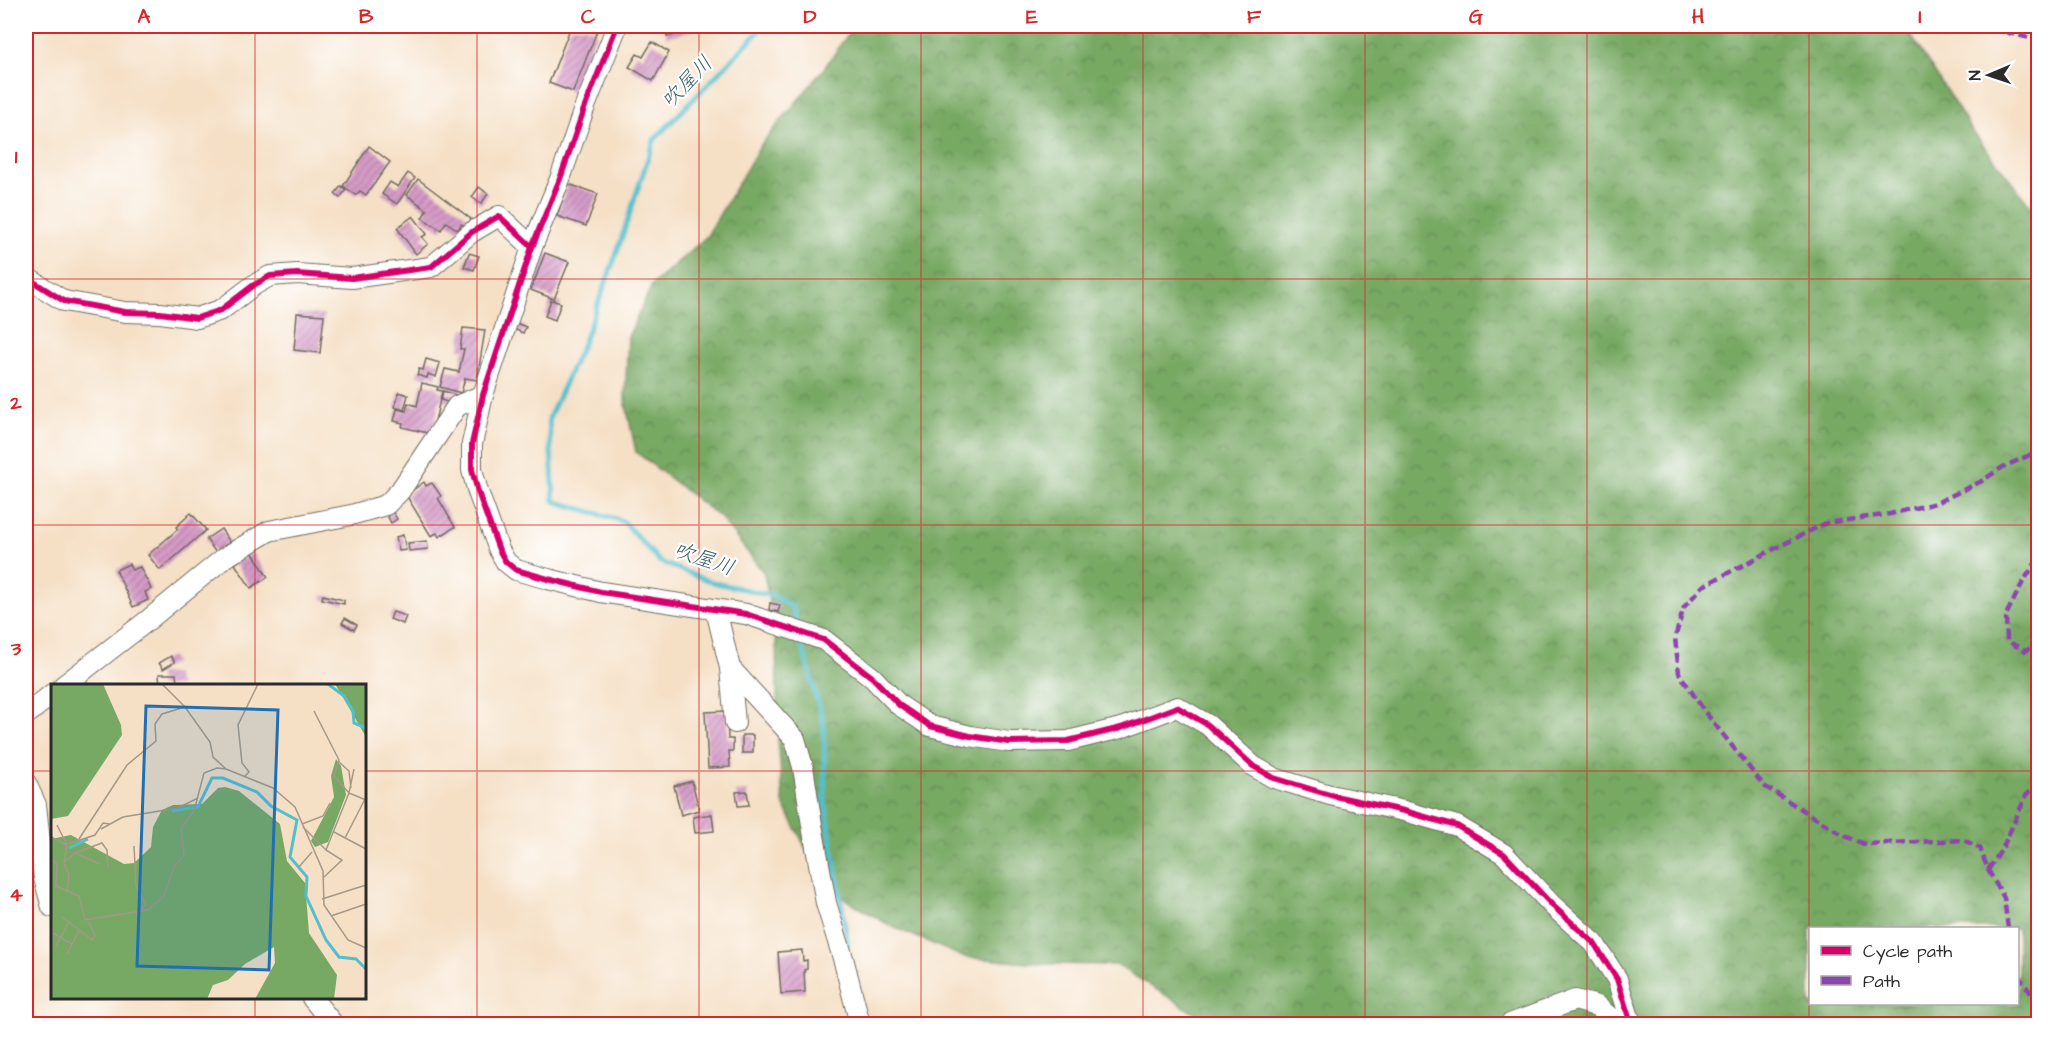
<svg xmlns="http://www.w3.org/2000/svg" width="2064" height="1050" font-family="'Architects Daughter','Klee One',sans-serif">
<defs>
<pattern id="forest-crowns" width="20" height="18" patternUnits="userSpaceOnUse" patternTransform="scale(1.5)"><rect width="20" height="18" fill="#78a964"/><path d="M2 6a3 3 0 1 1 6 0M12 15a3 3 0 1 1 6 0" fill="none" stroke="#638a53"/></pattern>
<pattern id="building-hatch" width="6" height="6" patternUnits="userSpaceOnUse" patternTransform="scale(1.5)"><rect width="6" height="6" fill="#d69bc8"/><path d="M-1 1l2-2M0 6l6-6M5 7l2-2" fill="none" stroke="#ae7fa3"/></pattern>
</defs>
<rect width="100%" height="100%" fill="#fff"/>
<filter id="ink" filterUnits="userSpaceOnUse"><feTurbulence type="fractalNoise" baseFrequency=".0167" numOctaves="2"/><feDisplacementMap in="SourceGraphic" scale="12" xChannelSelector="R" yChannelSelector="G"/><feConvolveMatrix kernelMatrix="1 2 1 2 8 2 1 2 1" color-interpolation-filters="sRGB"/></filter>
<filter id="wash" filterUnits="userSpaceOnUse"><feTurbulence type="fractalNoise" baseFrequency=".008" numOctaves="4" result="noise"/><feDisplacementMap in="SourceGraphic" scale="24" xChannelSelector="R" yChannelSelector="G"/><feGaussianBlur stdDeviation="1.35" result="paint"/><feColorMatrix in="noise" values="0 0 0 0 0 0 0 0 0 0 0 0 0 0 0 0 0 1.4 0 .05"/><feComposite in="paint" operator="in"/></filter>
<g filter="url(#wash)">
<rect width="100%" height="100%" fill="#f5e0c6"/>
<path fill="url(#forest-crowns)" stroke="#526a48" stroke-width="1.5" fill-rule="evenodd" d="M854 26H1905L1972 131 2038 215V1024H1203L1196 1014 1117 965 1042 964 963 957 891 926 826 888 783 803 778 737 776 641 764 573 721 518 636 452 625 400 628 337 652 285 707 236 760 146 823 70ZM1810 928H2018V1004H1810Z"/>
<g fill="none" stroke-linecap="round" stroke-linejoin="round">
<g stroke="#53bfcd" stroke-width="5">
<path d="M764 26 654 140 616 255 584 341 549 418 554 501 623 521 660 562 712 582 774 596 793 608 797 626"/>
<path d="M800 638 824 725 825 801 848 945"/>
</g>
</g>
<g id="blocks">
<g fill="url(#building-hatch)">
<path d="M571 26H583L597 31 573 92 549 83Z"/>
<path d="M664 26H688L690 31 667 37Z"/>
<path d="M652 42 669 52 653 81 629 67 637 54 643 57Z"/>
<path d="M369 146 390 162 366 195 360 191 356 195 343 186Z"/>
<path d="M408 173 415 178 397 204 382 194 390 182 398 187Z"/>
<path d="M418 179 471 219 467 227 461 224 458 230 446 222 441 230 422 218 427 210 407 195Z"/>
<path d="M568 184 598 194 586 226 557 216Z"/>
<path d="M341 186 346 190 340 198 335 194Z"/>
<path d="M479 187 488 194 481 204 472 197Z"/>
<path d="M413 216 427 234 422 237 428 244 416 254 397 228Z"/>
<path d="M469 253 479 256 474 270 464 267Z"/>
<path d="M545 253 569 262 554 299 531 290Z"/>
<path d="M551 300 561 303 555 320 545 316Z"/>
<path d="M297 313 324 315 320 353 294 350Z"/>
<path d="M516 323 526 327 523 333 514 329Z"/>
<path d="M463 328 485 330 477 380 465 378 461 393 440 387 445 369 459 372 464 349H460Z"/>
<path d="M426 359 440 363 436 377 428 374 427 378 417 375 419 369 423 370Z"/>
<path d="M422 383 438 387 437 390 442 391 432 434 402 427 403 423 394 421 397 409 406 411 408 403 417 406Z"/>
<path d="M443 391 456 395 453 404 441 400Z"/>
<path d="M399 392 408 395 404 410 395 407Z"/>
<path d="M424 482 426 486 432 483 441 496 438 498 455 527 439 537 437 533 431 536 406 495Z"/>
<path d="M393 512 397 519 391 523 387 515Z"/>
<path d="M191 513 206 530 160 570 148 555 178 529 176 527Z"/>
<path d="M221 529 233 546 219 557 206 539Z"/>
<path d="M403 535 406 550 399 551 396 537Z"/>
<path d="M427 541 428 549 409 551 408 543Z"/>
<path d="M252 552 268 577 251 588 235 564Z"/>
<path d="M129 564 132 570 140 567 151 589 145 592 148 600 133 607 116 570Z"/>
<path d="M323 595 344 600V604L322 599Z"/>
<path d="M770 603 780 605 778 612 769 610Z"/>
<path d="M393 612 406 616 403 624 390 619Z"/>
<path d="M345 618 357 625 354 630 342 623Z"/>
<path d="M171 656 175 662 163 669 159 663Z"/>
<path d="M159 674H176L177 682H179V686H160Z"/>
<path d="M727 711 728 739H733V751H729L730 767 708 768 705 712Z"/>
<rect x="742" y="735" width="11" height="18"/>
<path d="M692 781 699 810 681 815 674 786Z"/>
<path d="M747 791 749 805 738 806 736 792Z"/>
<path d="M712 814 714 831 695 833 693 817Z"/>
<path d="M802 950 803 961 807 960V969L804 970 805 992 781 994 778 952Z"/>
</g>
</g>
</g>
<g filter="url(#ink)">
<use href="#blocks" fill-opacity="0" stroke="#726a61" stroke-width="1.5"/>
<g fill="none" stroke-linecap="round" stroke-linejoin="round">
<defs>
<g id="minor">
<path d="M617 26 584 109 560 179 532 247 483 395 472 444V470L478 492 499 550 506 562 516 570 548 579 601 592 746 614 824 640 872 677 899 705 930 726 970 736 1009 742 1068 741 1121 728 1177 707 1208 725 1253 766 1274 778 1330 795 1404 811 1457 826 1504 854 1553 906 1594 943 1617 979 1631 1024"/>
<path d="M26 277 64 301 125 312 160 313 197 318 221 310 254 285 270 276 297 274 352 278 431 267 472 232 499 216 532 247"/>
<path d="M716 610 730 668 795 739 803 767 812 825 826 903 843 958 860 1024"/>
<path d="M730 668 735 723"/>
<path d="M63 686 147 621 224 558 269 531 351 515 386 505 400 491 457 406 483 395"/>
<path d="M26 715 52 694"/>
<path d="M26 783 36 805 44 878 52 907"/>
<path d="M312 998 333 1024"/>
<path d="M1510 1024 1575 1000 1597 1006 1618 1024"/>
</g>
</defs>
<use href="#minor" stroke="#726a61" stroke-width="22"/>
<use href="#minor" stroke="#fff" stroke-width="20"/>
<g stroke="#8e44ad" stroke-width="4.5" stroke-dasharray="9 4.5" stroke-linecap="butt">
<path d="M1980 26 2038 40"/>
<path d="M2038 559 2023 582 2006 615 2007 641 2026 651 2038 642"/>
<path d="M1988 870 2002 849 2026 796 2038 782"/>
<path d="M2008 928 2004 898 1988 870 1980 848 1964 840 1864 844 1843 835 1764 786 1705 712 1679 673 1675 638 1684 607 1703 586 1772 550 1826 523 1890 514 1936 503 1980 482 2003 467 2030 455 2038 454"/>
<path d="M2018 975 2038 1003"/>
</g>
<defs>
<g id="cycleway">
<path d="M617 26 584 109 560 179 532 247 483 395 472 444V470L478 492 499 550 506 562 516 570 548 579 601 592 746 614 824 640 872 677 899 705 930 726 970 736 1009 742 1068 741 1121 728 1177 707 1208 725 1253 766 1274 778 1330 795 1404 811 1457 826 1504 854 1553 906 1594 943 1617 979 1631 1024"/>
<path d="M26 277 64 301 125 312 160 313 197 318 221 310 254 285 270 276 297 274 352 278 431 267 472 232 499 216 532 247"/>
</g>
</defs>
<use href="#cycleway" stroke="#fff" stroke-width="10"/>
<use href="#cycleway" stroke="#d6006c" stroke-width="6"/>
</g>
</g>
<path fill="none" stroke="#d62828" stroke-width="1.5" stroke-opacity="0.55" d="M255 26V686M477 26V1024M699 26V1024M921 26V1024M1143 26V1024M1365 26V1024M1587 26V1024M1809 26V1024M26 279H2038M26 525H2038M26 771H52M364 771H2038M255 998V1024"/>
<g text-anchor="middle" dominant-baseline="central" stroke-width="4.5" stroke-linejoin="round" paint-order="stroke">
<g font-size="21" font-style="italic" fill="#395f64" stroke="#fff">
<text transform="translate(687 82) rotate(-46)">吹屋川</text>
<text transform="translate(704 559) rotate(19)">吹屋川</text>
</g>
</g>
<g transform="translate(51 684)">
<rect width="315" height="315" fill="#f5e0c6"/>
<path d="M0 0H52L70 41 71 51 17 132 0 135ZM284 0H315V53L290 10ZM285 75 290 82 295 111 277 158 264 163 260 157 283 113 280 92ZM174 103 188 107 229 140 236 177 254 199 258 249 286 291 283 315H204L224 279 223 263 194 280 177 296 162 301 156 315H0V155L20 151 73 180 83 179 100 163 102 143 111 126 122 121 151 120 167 104Z" fill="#78a964"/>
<path fill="none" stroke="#53bfcd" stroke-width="3" d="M277 0 293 12 302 27 303 39 315 44M121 127 147 123 161 94H172L206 108 220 122 246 136 239 173 256 193 255 212 275 256 288 273 305 275 315 285M18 164 37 155"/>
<path fill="none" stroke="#a49888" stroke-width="1.5" d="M111 0 134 23 159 58 162 73 175 85M263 27 288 76 283 92 298 109 303 85M288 78 298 87 300 104M194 92 198 88 191 79 187 41 207 0M251 140 272 132 279 119M6 141 16 161M252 143 275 166 298 109 315 116M50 145 72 133 127 124 147 114M283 148 315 165M0 153 16 161 13 179 18 191 16 208M294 154 314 115M28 155 76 81 105 57 104 40 111 30 134 23M17 160 44 151 52 139 59 140M83 162 85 201 94 220 90 226M24 169 51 159 56 166 57 185M0 176 6 180 5 202 28 212 34 236 97 226 113 212 123 183 133 171 130 145 143 127 153 89 166 84 175 85 222 104 244 123 272 187 273 221 297 256 315 264M13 178 24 169 49 180M247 184 261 168M273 193 291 176 275 166M271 215 315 201M280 232 315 220M11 233 41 256 44 252 38 238M0 248 21 260M5 262 18 238M16 270 28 247"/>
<path fill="#1f6fb2" fill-opacity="0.15" stroke="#1f6fb2" stroke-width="3" d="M95 22 227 26 218 286 86 282Z"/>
<rect width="315" height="315" fill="none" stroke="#2b2b2b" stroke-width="3"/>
</g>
<rect width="2064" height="1050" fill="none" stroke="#fff" stroke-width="66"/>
<rect x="1809" y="927" width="210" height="78" fill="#ffffff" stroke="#aaaaaa" stroke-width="1.5"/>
<rect x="1821" y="946" width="30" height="9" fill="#d6006c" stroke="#aaaaaa" stroke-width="1.5"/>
<text x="1863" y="957" font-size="18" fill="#2b2b2b">Cycle path</text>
<rect x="1821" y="976" width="30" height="9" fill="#8e44ad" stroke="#aaaaaa" stroke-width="1.5"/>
<text x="1863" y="987" font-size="18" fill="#2b2b2b">Path</text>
<g transform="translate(1989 75) rotate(268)" stroke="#ffffff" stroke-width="4.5" paint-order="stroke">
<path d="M0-4.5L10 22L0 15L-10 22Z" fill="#2b2b2b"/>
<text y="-9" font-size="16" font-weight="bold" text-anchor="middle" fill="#2b2b2b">N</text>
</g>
<rect x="33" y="33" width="1998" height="984" fill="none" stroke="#d62828" stroke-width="2"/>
<g font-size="20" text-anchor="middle" font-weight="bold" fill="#d62828">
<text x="144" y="23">A</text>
<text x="366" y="23">B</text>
<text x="588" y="23">C</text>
<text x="810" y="23">D</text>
<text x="1032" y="23">E</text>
<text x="1254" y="23">F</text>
<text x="1476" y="23">G</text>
<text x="1698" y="23">H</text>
<text x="1920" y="23">I</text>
<text x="16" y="163">1</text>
<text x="16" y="409">2</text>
<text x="16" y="655">3</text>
<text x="16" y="901">4</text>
</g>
</svg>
